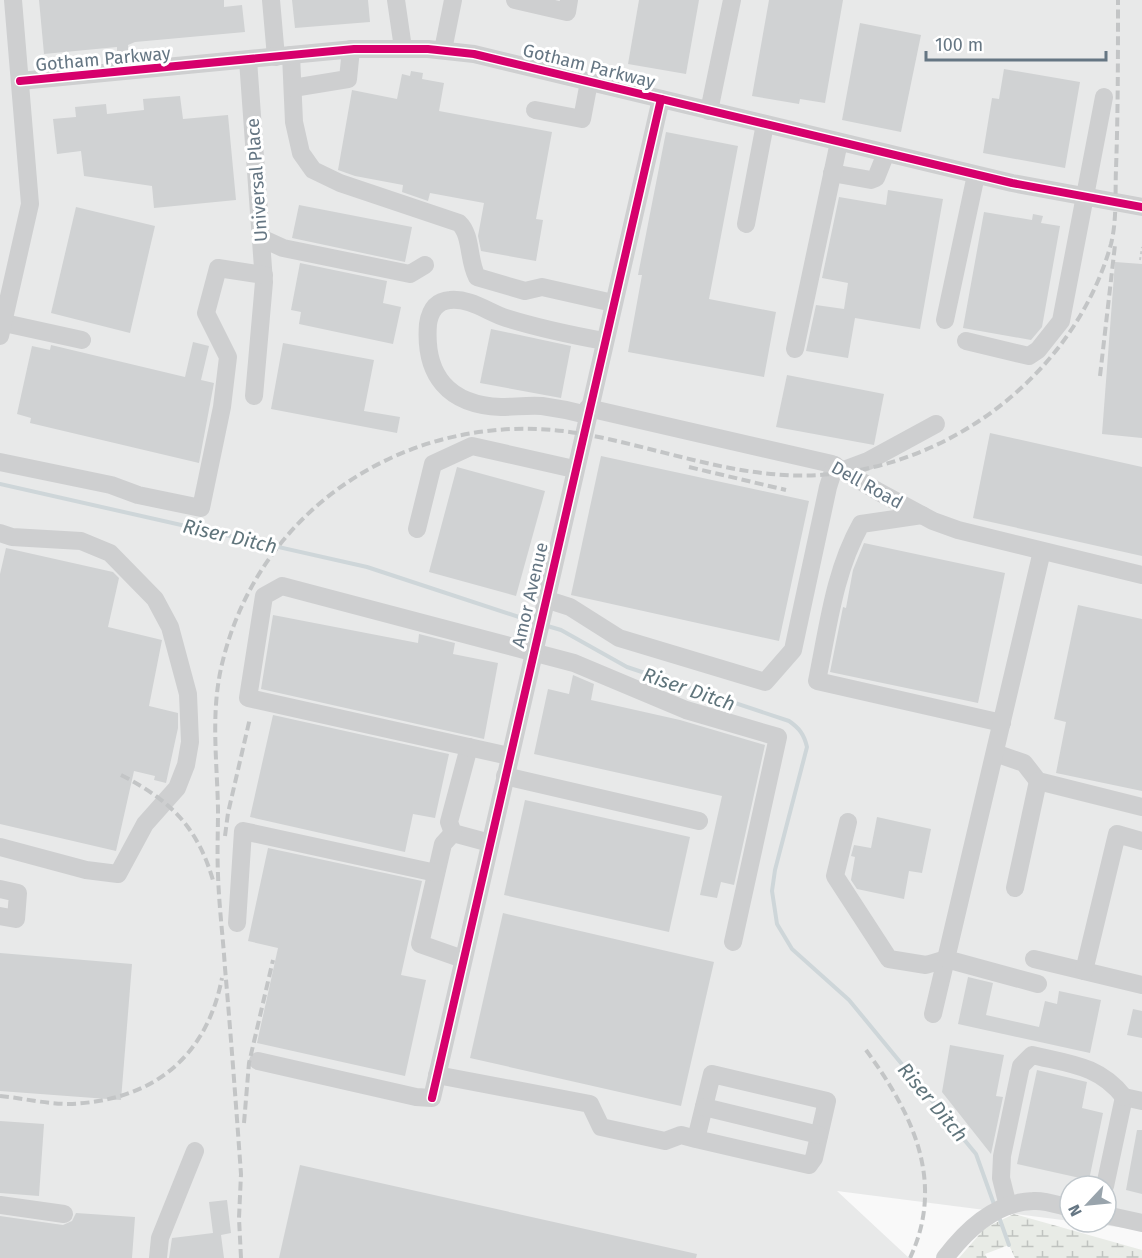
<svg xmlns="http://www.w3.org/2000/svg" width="1142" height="1258" font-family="'Fira Sans',sans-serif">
<defs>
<pattern id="wetland-marsh" width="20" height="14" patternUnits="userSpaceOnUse" patternTransform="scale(1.5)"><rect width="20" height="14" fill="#e8ebe6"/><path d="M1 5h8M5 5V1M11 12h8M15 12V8" fill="none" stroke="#c0c3c0"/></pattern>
</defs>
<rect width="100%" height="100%" fill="#f9f9f9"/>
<path fill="#e8e9e9" d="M0 0H1142V1230L1078 1222H1106V1186H1070V1221L837 1191 909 1258H0Z"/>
<path fill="url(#wetland-marsh)" d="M1014 1214 1142 1250V1258H1015L1009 1245 985 1254 987 1258H959L985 1228Z"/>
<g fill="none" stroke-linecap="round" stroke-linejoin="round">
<g stroke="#ced6d9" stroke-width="4">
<path d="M0 484 367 567 534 622"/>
<path d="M544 625 561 630 627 667 789 721C799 728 804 734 807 747L775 870 772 891 777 924 792 949 849 1000 976 1154 995 1207"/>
<path d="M999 1217 1009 1245"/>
</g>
</g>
<g fill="#d0d2d3">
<path d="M39 0H224V7L242 5 245 32 135 42 128 45 129 55 117 56V47L44 54Z"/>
<path d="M292 0H368L370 22 295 28Z"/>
<path d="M639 0H699L686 74 628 64Z"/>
<path d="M769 0H843L825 103 800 99 799 104 752 96Z"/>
<path d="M860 23 921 35 901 132 842 120Z"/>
<path d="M1004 69 1080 82 1065 168 983 153 992 98 999 99Z"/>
<path d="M411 71 423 73 422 79 444 83 439 111 552 132 536 219 543 220 536 261 481 251 478 236 484 203 430 193 428 201 402 192 403 185 355 176 338 170 352 90 397 99 402 74 410 76Z"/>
<path d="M180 96 183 119 228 115 236 200 154 208 152 186 84 176 81 151 57 154 53 119 76 117 75 107 106 104 107 114 144 110 143 99Z"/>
<path d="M666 132 738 146 709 299 776 312 764 377 628 352 642 275H638Z"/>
<path d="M888 190 943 199 920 329 855 318 848 358 806 351 816 305 844 309 848 283 822 278 839 197 886 205Z"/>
<path d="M299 205 412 227 405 262 292 238Z"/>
<path d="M76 207 155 226 130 333 51 313Z"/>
<path d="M984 212 1032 220 1033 214 1043 216 1041 223 1060 226 1042 327 1031 340 963 328Z"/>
<path d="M1115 262 1142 264V438L1102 434Z"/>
<path d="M300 263 387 281 383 303 401 307 393 344 299 324 301 312 291 310Z"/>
<path d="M491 329 571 346 561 398 480 383Z"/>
<path d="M193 342 209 346 201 380 214 383 199 463 30 423 31 418 17 414 32 346 50 350 51 345 185 377Z"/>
<path d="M283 343 374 360 364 411 400 417 397 433 271 409Z"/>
<path d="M787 375 884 394 874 445 776 427Z"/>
<path d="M990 433 1142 467V556L973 518Z"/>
<path d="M601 456 809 501 779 641 571 595Z"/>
<path d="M457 467 545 491 516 596 429 572Z"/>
<path d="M864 543 1005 573 978 703 830 672 843 607 846 608 853 570Z"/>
<path d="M6 548 113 572 119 578 108 627 162 640 149 706 178 713V728L166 783 154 780 155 776 134 771 116 851 0 824V574Z"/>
<path d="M1078 605 1142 619V791L1056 773 1066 722 1054 719Z"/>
<path d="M273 615 418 643 419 634 455 643 453 654 498 663 484 739 261 689Z"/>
<path d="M573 675 594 684 591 700 680 720 765 745 734 885 721 882 717 898 700 895 722 796 534 754 548 689 569 694Z"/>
<path d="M273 715 449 754 435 818 413 814 405 852 250 817Z"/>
<path d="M525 800 690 837 669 932 504 895Z"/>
<path d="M877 817 931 829 922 873 909 871 904 899 857 889 851 880 855 857 851 856 854 845 871 848Z"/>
<path d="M268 848 422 881 401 975 426 980 405 1076 257 1043 278 948 248 941Z"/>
<path d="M503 913 714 962 681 1106 470 1058Z"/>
<path d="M0 953 132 964 121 1100 0 1091Z"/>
<path d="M968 977 993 983 986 1015 1039 1027 1045 1001 1057 1004 1059 991 1101 1000 1090 1053 958 1024Z"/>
<path d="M1133 1009 1142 1011V1038L1127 1035Z"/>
<path d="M950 1045 1004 1055 996 1096 1003 1097 991 1154 942 1092Z"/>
<path d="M1037 1070 1087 1082 1082 1108 1103 1113 1089 1180 1017 1164Z"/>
<path d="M0 1121 44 1124 39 1196 0 1193Z"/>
<path d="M1137 1130H1142V1194L1126 1190Z"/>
<path d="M300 1165 697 1254 696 1258H279Z"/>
<path d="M227 1200 231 1233 221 1235 224 1258H169L172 1238 213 1233 209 1202Z"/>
<path d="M76 1213 135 1217 132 1258H0V1216L63 1225 72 1221Z"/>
</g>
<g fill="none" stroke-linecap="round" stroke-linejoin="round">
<path stroke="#cbcccd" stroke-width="2" stroke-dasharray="3 3" stroke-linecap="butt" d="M1140 260 1142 247"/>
<g stroke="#cecfd0" stroke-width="18">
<path d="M271 0 276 57"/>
<path d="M396 0 403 48"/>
<path d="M515 0 567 12 569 0"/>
<path d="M443 50 453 0"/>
<path d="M291 55 294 122 301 153 313 170 340 183 459 223C472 235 468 261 477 277L525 291 542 287 613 303"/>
<path d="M248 60 264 282 254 396"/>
<path d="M20 81 354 49H428L474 54 1012 183 1142 207"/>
<path d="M293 88 348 79 351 49"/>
<path d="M535 110 582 119 589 82"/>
<path d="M709 111 732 0"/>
<path d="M832 173 871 180 876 178 886 153"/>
<path d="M746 224 765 124"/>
<path d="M261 238 283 248 410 274 425 265"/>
<path d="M945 320 976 175"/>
<path d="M0 322 82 340"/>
<path d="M0 336 30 204 13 0"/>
<path d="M966 341 1029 356 1038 350 1061 321 1104 97"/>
<path d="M795 349 839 142"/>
<path d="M588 408 832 464 879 492 933 521 958 530 1142 575"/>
<path d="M587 415C572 411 557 408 542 406 528 405 514 407 501 407 448 405 424 375 428 324 430 311 436 301 450 300 470 298 488 312 506 318 538 328 571 335 604 341"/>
<path d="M0 462 111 485 138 495 201 508 222 407 228 357 206 313 218 268 264 275"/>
<path d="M844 470 868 461 936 424"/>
<path d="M922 515 861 524C834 572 828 628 817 681L1002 723"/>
<path d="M417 529 433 464 472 446 574 469"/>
<path d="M0 533 12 537 81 541 110 553 155 599 170 627 188 694 190 742 186 765 177 788 145 824 118 874 86 870 0 847"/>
<path d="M545 599 570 607 619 638 765 682 793 650 828 487 835 465"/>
<path d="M469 747 449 822 453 833 490 843"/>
<path d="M995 753 1024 763 1038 781 1142 807"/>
<path d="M509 756 248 698 264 596 282 586 574 663 686 710 778 737 733 942"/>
<path d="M505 776 699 821"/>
<path d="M848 822 835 876 889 959 926 965 946 959 933 1014"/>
<path d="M453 833 443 844 420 944 463 959"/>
<path d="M1015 888 1038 781"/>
<path d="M0 889 18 893 16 919 0 916"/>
<path d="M237 923 243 831 436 873"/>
<path d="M1034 959 1142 985"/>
<path d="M1084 971 1117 834 1142 841"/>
<path d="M1038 984 946 959 1042 551"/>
<path d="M258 1061 416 1097 432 1098 661 99"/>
<path d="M437 1075 590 1104 601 1127 665 1141 681 1135 696 1139 809 1165 814 1158 827 1101 712 1074 696 1139"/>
<path d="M704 1107 819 1135"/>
<path d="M1105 1186 1124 1097 1142 1101"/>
<path d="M0 1205 64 1214"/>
<path d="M1008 1206 1001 1178 1002 1156 1021 1066 1032 1055C1069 1064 1099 1065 1124 1097"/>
<path d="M1106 1215 1142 1223"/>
<path d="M158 1258 160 1238 195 1151"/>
<path d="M945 1258C966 1230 996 1202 1033 1201 1045 1200 1058 1205 1070 1208"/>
</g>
<g stroke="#c3c5c6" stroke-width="4" stroke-dasharray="9 4.5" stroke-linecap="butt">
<path d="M1100 376 1115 245"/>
<path d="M689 467 786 490"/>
<path d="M121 775C172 801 199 829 214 884"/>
<path d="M225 836 228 813 250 718"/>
<path d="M866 1050C912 1113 946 1181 910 1258"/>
<path d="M0 1096C22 1098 46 1104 69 1104 150 1101 206 1060 222 978"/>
<path d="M244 1123 249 1063 273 960"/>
<path d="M241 1258 239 1218 241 1174C236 1105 231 1037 225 968 223 937 219 906 218 875 217 853 218 831 218 809 217 758 210 710 223 660 263 499 422 405 583 434 650 446 716 471 784 475 929 484 1072 384 1111 244 1117 220 1115 193 1116 169 1118 113 1118 56 1118 0"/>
</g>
<defs>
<g id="cycleway">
<path d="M20 81 354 49H428L474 54 1012 183 1142 207"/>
<path d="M432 1098 661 99"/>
</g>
</defs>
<use href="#cycleway" stroke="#fff" stroke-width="11"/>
<use href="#cycleway" stroke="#d6006c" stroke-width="8"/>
</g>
<g text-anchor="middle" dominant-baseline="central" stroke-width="6" stroke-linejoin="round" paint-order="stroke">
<g font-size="18" fill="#657683" stroke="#fff">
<text transform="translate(103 59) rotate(-5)">Gotham Parkway</text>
<text transform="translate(589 66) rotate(14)">Gotham Parkway</text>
<text transform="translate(257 180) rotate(-94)">Universal Place</text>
<text transform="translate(867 485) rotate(29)">Dell Road</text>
<text transform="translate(530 595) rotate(-77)">Amor Avenue</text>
</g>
<g font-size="20" font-style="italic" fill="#60757c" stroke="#fff">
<text transform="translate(230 536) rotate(13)">Riser Ditch</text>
<text transform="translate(689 689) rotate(19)">Riser Ditch</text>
<text transform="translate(933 1102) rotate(50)">Riser Ditch</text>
</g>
</g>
<g transform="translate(1088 1204) rotate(244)"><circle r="28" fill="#ffffff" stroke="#c1c8cd" stroke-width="1.5"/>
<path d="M0-4.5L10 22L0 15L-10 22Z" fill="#99a4ac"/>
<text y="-9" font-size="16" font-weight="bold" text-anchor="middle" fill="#657683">N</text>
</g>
<path d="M926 51v9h180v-9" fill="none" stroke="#657683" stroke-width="3"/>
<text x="935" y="51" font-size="18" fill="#657683" stroke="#ffffff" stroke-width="4.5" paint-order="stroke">100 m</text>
</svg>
